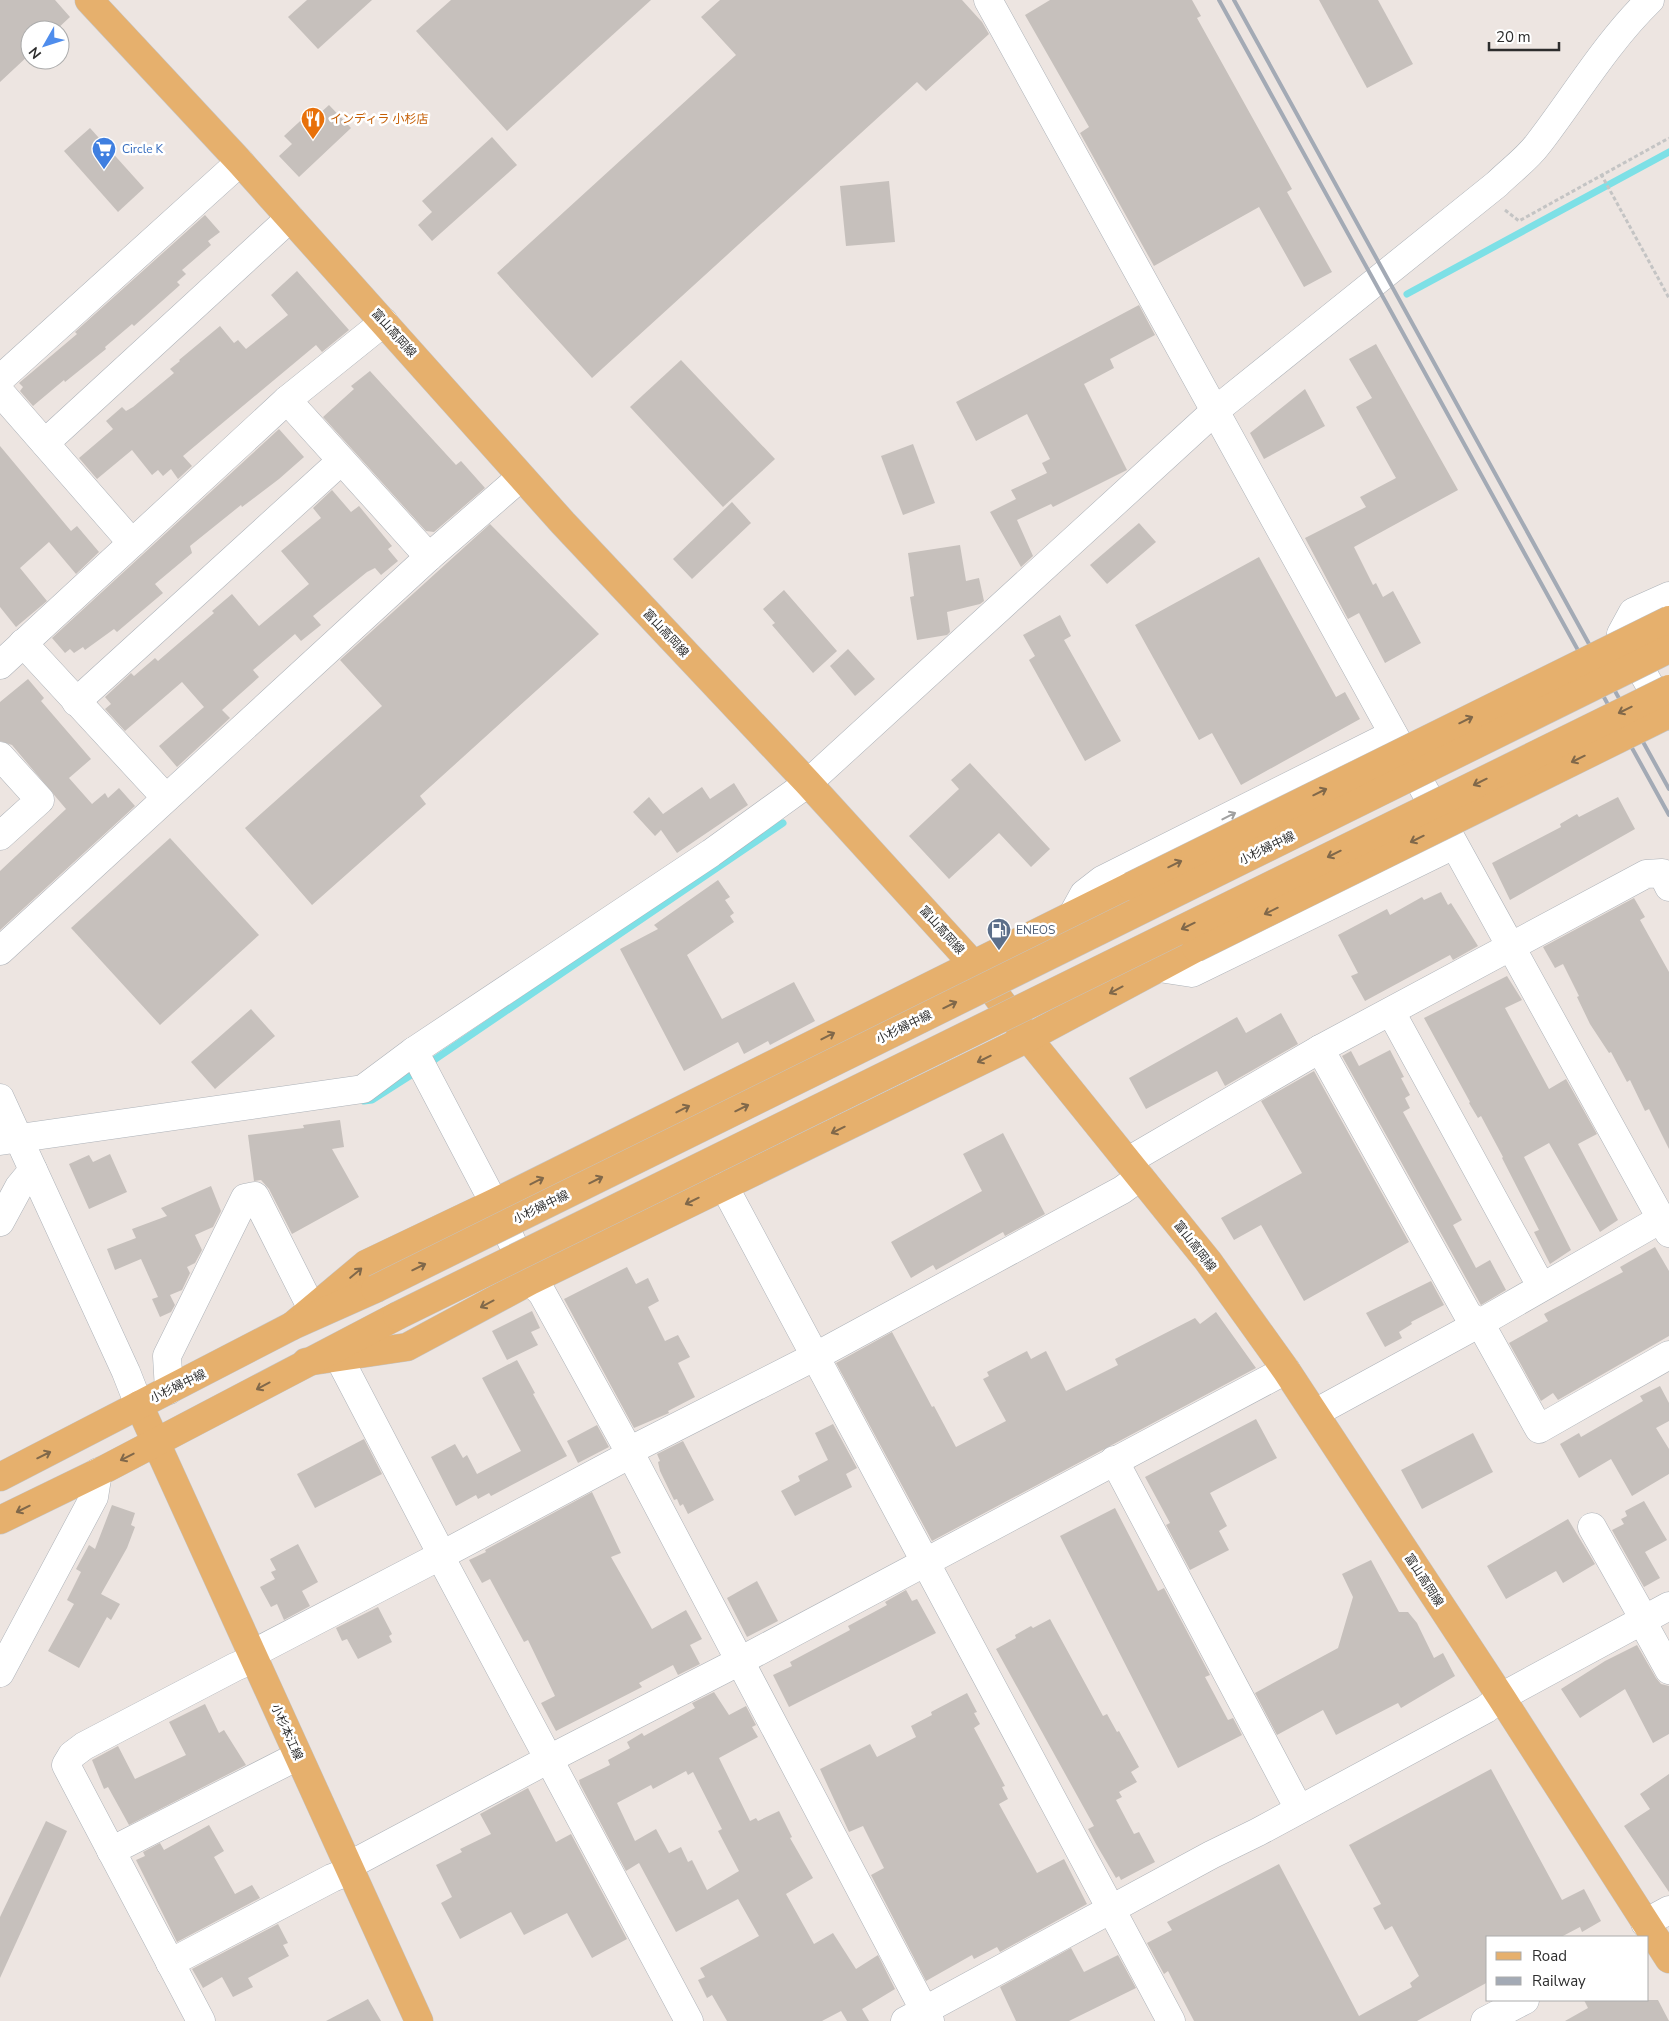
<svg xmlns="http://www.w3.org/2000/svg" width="1669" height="2021" font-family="'Nunito Sans','Noto Sans JP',sans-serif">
<rect width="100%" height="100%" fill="#ede5e1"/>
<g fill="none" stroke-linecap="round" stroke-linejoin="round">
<g stroke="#7de0e6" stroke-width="7">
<path d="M1407 294 1669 152"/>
<path d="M428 1064 783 823"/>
<path d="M364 1101 372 1100 419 1070"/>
</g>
</g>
<g fill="#c6c0bc" fill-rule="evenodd">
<path d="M0 0H55L70 17 56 30H30V54L0 82Z"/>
<path d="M307 0H372L318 49 288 17Z"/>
<path d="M451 0H651L507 131 416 31Z"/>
<path d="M720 0H962L982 22 989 34 926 91 917 82 592 378 497 273 736 55 701 17Z"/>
<path d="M1050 0H1192L1201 16 1197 18 1292 189 1287 192 1332 272 1304 287 1259 207 1154 266 1080 133 1089 127 1025 15Z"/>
<path d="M1319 0H1378L1413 64 1367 88Z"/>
<path d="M329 105 351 128 299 177 279 156 292 144 284 136 312 110 318 115Z"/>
<path d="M90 128 144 188 118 212 64 151Z"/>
<path d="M492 137 517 165 432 241 418 225 432 212 422 201Z"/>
<path d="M889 181 895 242 846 246 840 186Z"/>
<path d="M205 215 220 232 208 241 211 245 182 270 186 274 177 282 180 285 134 326 132 324 105 347 106 349 65 382 64 380 33 406 20 391 23 387 19 383 77 334 75 332Z"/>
<path d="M297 271 349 330 322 352 316 345 183 456 192 466 178 479 171 469 163 476 158 470 152 475 132 450 97 479 79 458 113 429 106 421 122 407 126 411 133 407 174 373 170 369 180 361 179 360 220 326 234 343 238 340 246 349 288 315 271 295Z"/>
<path d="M1139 305 1155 335 1110 359 1114 368 1084 384 1127 470 1053 507 1051 504 1017 520 1033 556 1021 567 990 512 1016 499 1011 490 1047 473 1042 463 1050 459 1027 414 976 441 956 402Z"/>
<path d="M1376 344 1458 490 1354 547 1373 585 1376 583 1383 597 1393 591 1421 643 1385 663 1359 613 1348 619 1305 538 1366 507 1360 497 1396 478 1356 407 1372 398 1349 359Z"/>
<path d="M681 360 775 459 723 507 630 407Z"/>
<path d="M370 371 456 465 461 461 485 488 434 532 426 531 323 417 354 389 351 386Z"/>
<path d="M1305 389 1325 426 1264 459 1250 433Z"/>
<path d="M279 429 304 457 279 479 242 507 241 505 190 546 192 553 155 584 163 593 117 632 114 629 85 650 83 647 74 653 70 649 65 653 52 638Z"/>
<path d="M913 444 935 503 903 515 881 456Z"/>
<path d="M0 446 71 531 77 526 99 552 76 574 49 542 20 568 47 601 16 627 0 607Z"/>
<path d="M332 490 351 512 359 506 392 546 388 549 398 561 381 575 375 568 367 572 313 616 321 625 301 641 295 634 253 670 259 677 222 710 230 718 177 767 159 746 204 707 182 682 125 731 105 709 111 704 105 697 131 673 134 676 155 658 158 661 214 613 212 611 232 594 259 626 309 584 281 551 321 518 313 508Z"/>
<path d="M732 502 751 523 692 579 673 559Z"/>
<path d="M1139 523 1156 542 1107 584 1090 565Z"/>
<path d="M490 524 599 634 420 796 426 804 312 905 245 828 382 706 340 660Z"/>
<path d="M960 545 966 581 979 578 984 601 980 604 947 612 950 632 947 635 917 640 910 597 914 596 908 553Z"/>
<path d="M1259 557 1336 697 1345 692 1360 719 1241 785 1212 733 1199 740 1135 625Z"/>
<path d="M784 590 837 651 813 673 772 625 775 623 763 609Z"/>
<path d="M1060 615 1071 636 1064 640 1121 741 1085 761 1029 660 1035 656 1023 635Z"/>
<path d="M848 649 875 679 855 696 830 666Z"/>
<path d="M28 679 44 698 41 701 91 759 69 778 92 804 105 793 108 798 119 788 135 806 0 930V871L66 809 12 745 0 741V702Z"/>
<path d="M970 763 1050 849 1031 867 999 833 949 879 909 836 959 789 951 780Z"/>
<path d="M734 783 748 805 677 853 661 830 655 836 633 812 649 797 663 814 702 787 710 799Z"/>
<path d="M1618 797 1635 829 1510 900 1492 863 1561 827 1560 824 1577 814 1579 817Z"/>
<path d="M170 838 259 935 160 1025 71 928Z"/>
<path d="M718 880 730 897 725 900 734 913 730 916 734 922 687 955 722 1019 794 982 815 1021 770 1045 768 1041 744 1054 738 1042 684 1071 620 949 658 929 654 925Z"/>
<path d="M1441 892 1448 905 1451 903 1478 946 1453 960 1450 955 1365 1001 1351 976 1358 973 1338 935 1387 909 1390 915 1422 897 1424 900Z"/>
<path d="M1634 898 1645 917 1640 920 1669 972V1149L1649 1109 1645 1111 1630 1080 1627 1082 1611 1052 1609 1053 1590 1024 1577 997 1579 996 1563 964 1555 968 1543 947Z"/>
<path d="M1507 976 1522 1000 1505 1008 1549 1089 1566 1079 1597 1134 1578 1144 1618 1220 1600 1232 1549 1143 1524 1157 1571 1250 1550 1264 1534 1232 1539 1230 1502 1158 1503 1157 1481 1116 1478 1118 1469 1103 1470 1102 1424 1018Z"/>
<path d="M251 1009 275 1036 215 1089 191 1062Z"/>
<path d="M1281 1013 1298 1044 1225 1086 1217 1071 1146 1109 1129 1078 1237 1017 1246 1033Z"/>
<path d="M1390 1050 1404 1077 1401 1078 1410 1095 1405 1098 1410 1108 1403 1112 1462 1220 1453 1225 1476 1268 1490 1260 1506 1290 1481 1305 1342 1056 1351 1051 1359 1066Z"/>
<path d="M1314 1071 1409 1242 1304 1301 1261 1225 1234 1240 1221 1218 1302 1173 1261 1101Z"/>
<path d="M340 1120 344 1147 332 1149 359 1197 292 1234 269 1189 261 1180 254 1181 248 1135 304 1128 303 1125Z"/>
<path d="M1003 1133 1045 1214 1005 1236 1003 1232 936 1270 933 1265 911 1278 891 1242 982 1191 963 1154Z"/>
<path d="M110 1154 127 1192 89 1209 69 1164 89 1155 93 1162Z"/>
<path d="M211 1186 221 1211 213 1227 195 1235 202 1250 195 1263 187 1267 190 1273 182 1290 170 1295 175 1305 171 1312 160 1317 152 1299 158 1297 141 1259 115 1270 107 1249 136 1238 132 1229 167 1216 161 1208Z"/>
<path d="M1655 1247 1669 1271V1336L1558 1400 1553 1393 1541 1401 1509 1343 1548 1321 1544 1314 1623 1272 1620 1267Z"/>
<path d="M627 1267 636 1284 648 1278 659 1301 648 1307 665 1341 678 1335 690 1357 678 1363 695 1397 668 1411 669 1413 634 1428 564 1299Z"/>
<path d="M1431 1281 1444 1305 1411 1322 1412 1324 1399 1332 1402 1338 1385 1347 1366 1313Z"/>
<path d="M532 1311 540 1328 531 1332 538 1345 507 1360 492 1331Z"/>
<path d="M1216 1312 1256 1368 932 1541 836 1363 892 1332 932 1407 934 1406 956 1447 1006 1421 983 1379 989 1376 987 1372 1027 1351 1031 1359 1046 1351 1066 1391 1118 1365 1115 1359 1195 1318 1200 1324Z"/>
<path d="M517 1360 535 1393 533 1394 567 1456 491 1496 489 1493 478 1499 476 1495 456 1506 431 1457 455 1444 463 1458 467 1455 477 1474 521 1451 482 1378Z"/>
<path d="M1660 1386 1669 1403V1421L1656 1428 1669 1449V1474L1632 1496 1611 1459 1579 1478 1560 1444 1579 1433 1581 1437 1643 1401 1640 1396Z"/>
<path d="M1256 1419 1277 1458 1210 1493 1227 1526 1219 1531 1229 1550 1190 1570 1166 1525 1170 1523 1145 1477Z"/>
<path d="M833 1424 857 1468 846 1474 852 1487 795 1516 781 1491 800 1481 798 1476 828 1460 815 1433Z"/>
<path d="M597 1425 609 1447 578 1463 567 1441Z"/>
<path d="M1473 1433 1493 1472 1422 1509 1401 1470Z"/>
<path d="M364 1439 382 1474 315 1508 297 1474Z"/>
<path d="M683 1441 714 1500 688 1514 683 1504 680 1506 677 1499 674 1500 660 1471 658 1462 660 1461 657 1454Z"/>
<path d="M592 1492 621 1553 611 1557 652 1629 686 1610 702 1639 690 1645 700 1664 678 1675 673 1665 639 1683 642 1687 556 1731 541 1703 555 1696 528 1640 524 1642 490 1579 482 1583 469 1560 486 1552 485 1550Z"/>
<path d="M1644 1501 1667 1540 1645 1552 1660 1578 1644 1587 1612 1530 1624 1524 1621 1519 1627 1516 1625 1511Z"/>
<path d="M112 1505 135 1513 131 1525 135 1527 127 1548 101 1594 120 1604 111 1620 107 1617 79 1668 48 1651 74 1604 67 1600 81 1572 76 1569 89 1545 95 1549Z"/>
<path d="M1115 1508 1158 1591 1164 1588 1210 1675 1205 1677 1228 1720 1233 1718 1242 1735 1178 1768 1060 1536Z"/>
<path d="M1568 1519 1595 1564 1563 1583 1556 1571 1506 1599 1487 1566Z"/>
<path d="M298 1544 318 1582 302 1591 310 1606 284 1620 277 1604 271 1607 260 1587 275 1579 271 1572 276 1570 270 1559Z"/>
<path d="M1371 1560 1399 1612H1408L1417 1623 1434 1658 1443 1653 1455 1676 1401 1708 1398 1703 1336 1735 1323 1710 1277 1735 1255 1693 1338 1648 1353 1597 1342 1574Z"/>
<path d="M757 1581 778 1621 747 1637 727 1598Z"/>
<path d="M906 1590 912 1601 917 1599 936 1633 789 1707 773 1675 792 1666 790 1662 850 1630 848 1626 887 1605 885 1602Z"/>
<path d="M378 1607 392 1634 389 1636 392 1642 358 1659 347 1639 342 1641 336 1628Z"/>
<path d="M1050 1619 1103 1716 1107 1714 1117 1732 1119 1731 1139 1767 1131 1772 1137 1782 1119 1792 1122 1797 1116 1800 1134 1834 1139 1832 1155 1862 1121 1880 1119 1876 1116 1878 1096 1844 1088 1829 1094 1826 996 1649 1016 1638 1015 1635 1031 1626 1033 1628Z"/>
<path d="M1637 1645 1656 1678 1661 1684 1669 1686V1734L1653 1743 1625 1689 1580 1718 1561 1689 1605 1661Z"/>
<path d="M714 1692 729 1715 746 1706 756 1725 752 1727 758 1737 719 1758 750 1821 756 1818 758 1821 779 1811 792 1837 790 1838 813 1878 786 1894 814 1944 833 1933 856 1969 878 1955 895 1989 862 2009 869 2021H847L841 2011 822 2021H727L712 1995 707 1998 698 1980 705 1977 700 1968 759 1936 738 1899 676 1932 639 1863 626 1871 580 1784 579 1780 610 1765 608 1760 630 1748 627 1742 642 1733 644 1736 695 1708 692 1703ZM686 1771 688 1775 693 1772 722 1829 718 1831 739 1871 707 1890 692 1860 688 1862 681 1847 669 1853 656 1829 635 1841 617 1803 651 1785 653 1789Z"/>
<path d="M967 1693 977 1712 974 1713 980 1724 974 1728 1005 1786 1002 1787 1008 1799 999 1804 1037 1873 1064 1859 1087 1904 1000 1952 997 1947 974 1959 972 1955 926 1981 871 1875 884 1868 863 1826 849 1832 820 1769 870 1744 877 1757 916 1737 911 1726 932 1715 931 1712Z"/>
<path d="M205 1704 219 1733 224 1730 246 1765 129 1825 108 1787 104 1789 92 1760 118 1746 135 1779 186 1755 169 1722Z"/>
<path d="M1491 1769 1562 1900 1584 1889 1601 1921 1582 1932 1580 1927 1561 1937H1488V1982L1417 2021H1194L1168 1971 1164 1974 1147 1943 1172 1930 1167 1922 1279 1864 1359 2016 1412 1987 1410 1983 1419 1976 1392 1926 1385 1930 1373 1908 1381 1904 1349 1845Z"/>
<path d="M1669 1774V1892L1624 1826 1650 1809 1640 1794Z"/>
<path d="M528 1788 556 1842 571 1834 627 1939 592 1958 567 1913 524 1935 511 1912 460 1939 441 1903 452 1897 436 1865 462 1852 460 1849 491 1834 480 1814Z"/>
<path d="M46 1821 67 1831 0 1978V1917Z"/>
<path d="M209 1825 224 1851 214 1857 235 1894 252 1885 260 1898 177 1942 136 1860 145 1856 143 1852 160 1843 164 1850Z"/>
<path d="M278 1924 288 1943 283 1945 289 1956 248 1978 253 1987 233 1997 222 1977 203 1988 192 1969Z"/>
<path d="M1071 1948 1084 1972 1118 1955 1136 1988 1069 2021H1016L1000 1987Z"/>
<path d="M368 1999 381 2021H326Z"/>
<path d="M1584 2000H1658L1669 2021H1565L1588 2008Z"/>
</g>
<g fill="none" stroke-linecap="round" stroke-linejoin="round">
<defs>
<g id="minor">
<path d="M988 0 1669 1233"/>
<path d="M0 379 240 162"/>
<path d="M0 392 132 543"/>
<path d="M287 400 429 557"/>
<path d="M45 443 290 218"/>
<path d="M23 643 166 798"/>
<path d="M0 665 287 400 384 322"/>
<path d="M76 702 341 461"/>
<path d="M1667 716 1621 634 1633 612 1669 596"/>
<path d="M0 756 40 800 0 836"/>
<path d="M1073 914 1084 894 1102 880 1393 734"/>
<path d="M0 951 429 557 521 477"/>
<path d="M1159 968 1192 973 1454 845"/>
<path d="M1391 1012 1541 1286"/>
<path d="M1320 1049 1468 1315 1480 1323 1539 1429 1669 1355"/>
<path d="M414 1051 494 1203 530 1281 542 1293 629 1451 930 2021"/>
<path d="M0 1098 126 1372 139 1405"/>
<path d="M0 1141 363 1089 414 1051 711 853 808 783 1216 410 1497 184C1510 171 1527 159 1538 144 1575 96 1606 43 1650 0"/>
<path d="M1128 1161 1320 1049 1646 874 1662 873 1669 887"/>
<path d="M724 1186 1171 2021"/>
<path d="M0 1222 19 1187 33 1170"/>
<path d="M339 1358 442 1555"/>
<path d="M169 1390 167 1356 245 1198 255 1196 312 1309"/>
<path d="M1315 1413 1480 1323 1661 1219"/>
<path d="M629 1451 816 1356 1122 1190 1140 1177"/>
<path d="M631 1454 440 1556 689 2021"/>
<path d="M1114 1460 1299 1809"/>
<path d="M1592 1527 1644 1619"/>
<path d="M1642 1621 1669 1670"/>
<path d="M252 1654 440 1556"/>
<path d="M0 1673 94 1497 98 1472"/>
<path d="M111 1851 298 1756"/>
<path d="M348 1866 549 1759 740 1661 1286 1370"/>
<path d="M1645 1923 1669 1910"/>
<path d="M170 1963 332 1878 350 1871"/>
<path d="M201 2021 66 1765 72 1755 84 1746 235 1667 254 1659"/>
<path d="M905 2021 1211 1855 1258 1832 1486 1709 1501 1697 1669 1606"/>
<path d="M1485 2021 1525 2000"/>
</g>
<g id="major">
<path d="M89 0 240 162 563 523 808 783 973 964 1028 1038 1208 1261 1286 1370 1501 1697 1669 1959"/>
<path d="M292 1326 366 1264 494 1203 1131 886"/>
<path d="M306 1362 407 1347 530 1281 1028 1038 1196 948"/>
<path d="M139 1405 419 2021"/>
<path d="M0 1477 292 1326 375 1289"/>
<path d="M0 1520 107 1468 397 1316"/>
</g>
</defs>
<use href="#minor" stroke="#adb2b8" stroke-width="29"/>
<use href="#major" stroke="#c4c4c4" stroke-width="29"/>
<g stroke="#c4c4c4" stroke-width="3" stroke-dasharray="4 2.5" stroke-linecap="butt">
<path d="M1601 174 1669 298"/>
<path d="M1505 210 1519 221 1669 138"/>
</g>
<use href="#minor" stroke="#fff" stroke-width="28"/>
<use href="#major" stroke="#e6b06d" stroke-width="28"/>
<g stroke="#a3aab5" stroke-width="4">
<path d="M1219 0 1669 815"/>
<path d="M1234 0 1669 789"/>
</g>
<defs>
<g id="major-bridge">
<path d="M1131 886 1669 620"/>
<path d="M1196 948 1669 714"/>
<path d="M375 1289 1669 649"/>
<path d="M397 1316 1669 689"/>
</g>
</defs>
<use href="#major-bridge" stroke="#c4c4c4" stroke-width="29" stroke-linecap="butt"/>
<use href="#major-bridge" stroke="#e6b06d" stroke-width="28"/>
</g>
<defs><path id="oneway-shaft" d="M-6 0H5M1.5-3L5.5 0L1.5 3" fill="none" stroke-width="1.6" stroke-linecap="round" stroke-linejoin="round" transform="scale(1.25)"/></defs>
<g stroke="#80684a">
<use href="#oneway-shaft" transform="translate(1625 710) rotate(154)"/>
<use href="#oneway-shaft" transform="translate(1466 720) rotate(-26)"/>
<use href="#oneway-shaft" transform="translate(1578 759) rotate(154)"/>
<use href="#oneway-shaft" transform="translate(1480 782) rotate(154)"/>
<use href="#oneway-shaft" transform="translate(1320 792) rotate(-26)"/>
<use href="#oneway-shaft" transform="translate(1417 839) rotate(154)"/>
<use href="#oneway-shaft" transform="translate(1334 854) rotate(154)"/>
<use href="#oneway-shaft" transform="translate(1175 864) rotate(-26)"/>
<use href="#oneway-shaft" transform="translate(1271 911) rotate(154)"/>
<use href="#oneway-shaft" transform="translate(1188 926) rotate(154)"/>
<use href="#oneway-shaft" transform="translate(1116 990) rotate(152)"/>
<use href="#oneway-shaft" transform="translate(950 1005) rotate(-26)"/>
<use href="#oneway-shaft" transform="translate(828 1036) rotate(-27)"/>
<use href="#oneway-shaft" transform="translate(984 1059) rotate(154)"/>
<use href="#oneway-shaft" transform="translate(742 1108) rotate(-26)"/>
<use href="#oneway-shaft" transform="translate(683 1109) rotate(-27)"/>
<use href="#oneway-shaft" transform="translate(838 1130) rotate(154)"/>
<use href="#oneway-shaft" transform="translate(596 1180) rotate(-26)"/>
<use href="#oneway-shaft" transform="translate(537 1181) rotate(-27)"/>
<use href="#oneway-shaft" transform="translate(692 1201) rotate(154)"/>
<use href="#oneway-shaft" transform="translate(419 1267) rotate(-26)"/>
<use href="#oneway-shaft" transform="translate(356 1273) rotate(-40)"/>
<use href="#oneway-shaft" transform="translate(487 1304) rotate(152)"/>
<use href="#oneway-shaft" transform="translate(263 1386) rotate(152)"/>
<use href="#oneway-shaft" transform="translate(44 1455) rotate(-26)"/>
<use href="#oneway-shaft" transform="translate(127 1457) rotate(153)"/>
<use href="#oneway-shaft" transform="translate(23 1509) rotate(154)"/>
</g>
<use stroke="#a0a0a0" href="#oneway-shaft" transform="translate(1229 816) rotate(-27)"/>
<defs>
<symbol id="restaurant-pin" viewBox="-11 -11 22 30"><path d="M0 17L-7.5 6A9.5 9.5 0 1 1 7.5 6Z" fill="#e8710a" stroke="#fff"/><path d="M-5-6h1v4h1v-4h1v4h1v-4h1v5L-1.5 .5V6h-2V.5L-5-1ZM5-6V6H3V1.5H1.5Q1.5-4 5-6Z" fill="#fff"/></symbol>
<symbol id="supermarket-pin" viewBox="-11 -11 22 30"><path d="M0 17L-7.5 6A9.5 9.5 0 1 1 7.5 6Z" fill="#3f7fe0" stroke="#fff"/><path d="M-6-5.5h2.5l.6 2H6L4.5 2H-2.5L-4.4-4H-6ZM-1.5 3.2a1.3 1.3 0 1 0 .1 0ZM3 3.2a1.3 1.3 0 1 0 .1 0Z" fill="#fff"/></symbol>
<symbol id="fuel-pin" viewBox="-11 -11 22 30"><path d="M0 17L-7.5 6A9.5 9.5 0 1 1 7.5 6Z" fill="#5c6f8a" stroke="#fff"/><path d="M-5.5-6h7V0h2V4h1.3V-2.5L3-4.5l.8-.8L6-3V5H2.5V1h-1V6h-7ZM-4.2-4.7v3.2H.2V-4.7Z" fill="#fff"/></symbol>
</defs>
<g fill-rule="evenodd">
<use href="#restaurant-pin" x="299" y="105" width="28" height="38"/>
<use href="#supermarket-pin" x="90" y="135" width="28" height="38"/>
<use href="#fuel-pin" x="985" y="916" width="28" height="38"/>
</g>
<g text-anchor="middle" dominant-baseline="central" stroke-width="5" stroke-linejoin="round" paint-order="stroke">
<g font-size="12" fill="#c56008" stroke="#fff" text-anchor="start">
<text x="330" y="119">インディラ 小杉店</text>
</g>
<g font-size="12" fill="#366cbe" stroke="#fff" text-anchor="start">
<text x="122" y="149">Circle K</text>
</g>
<g font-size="12" fill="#2d2d2d" stroke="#fff">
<text transform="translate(394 333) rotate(48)">富山高岡線</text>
<text transform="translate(666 633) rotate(47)">富山高岡線</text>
<text transform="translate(1267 848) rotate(-26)">小杉婦中線</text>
<text transform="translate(942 930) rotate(48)">富山高岡線</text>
<text transform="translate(904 1027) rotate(-26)">小杉婦中線</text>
<text transform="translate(541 1207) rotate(-26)">小杉婦中線</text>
<text transform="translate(1195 1246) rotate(52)">富山高岡線</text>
<text transform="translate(178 1386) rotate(-26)">小杉婦中線</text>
<text transform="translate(1424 1580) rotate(57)">富山高岡線</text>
<text transform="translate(287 1732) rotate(66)">小杉本江線</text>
</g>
<g font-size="12" fill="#4e5e75" stroke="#fff" text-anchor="start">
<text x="1016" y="930">ENEOS</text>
</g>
</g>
<rect x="1486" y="1936" width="162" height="65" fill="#ffffff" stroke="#ababab"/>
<rect x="1496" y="1952" width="25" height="8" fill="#e6b06d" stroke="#ababab"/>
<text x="1532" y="1961" font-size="15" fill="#2d2d2d">Road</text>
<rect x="1496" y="1977" width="25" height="8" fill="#a3aab5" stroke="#ababab"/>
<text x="1532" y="1986" font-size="15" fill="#2d2d2d">Railway</text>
<g transform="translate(45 45) rotate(231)"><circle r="24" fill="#ffffff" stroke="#ababab"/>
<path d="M0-4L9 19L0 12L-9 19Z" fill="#4f8dec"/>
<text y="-8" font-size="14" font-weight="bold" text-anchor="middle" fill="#2d2d2d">N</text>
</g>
<path d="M1489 42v8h70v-8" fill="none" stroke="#2d2d2d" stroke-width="2.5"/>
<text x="1496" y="42" font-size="15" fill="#2d2d2d" stroke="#ffffff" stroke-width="4" paint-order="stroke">20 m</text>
</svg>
